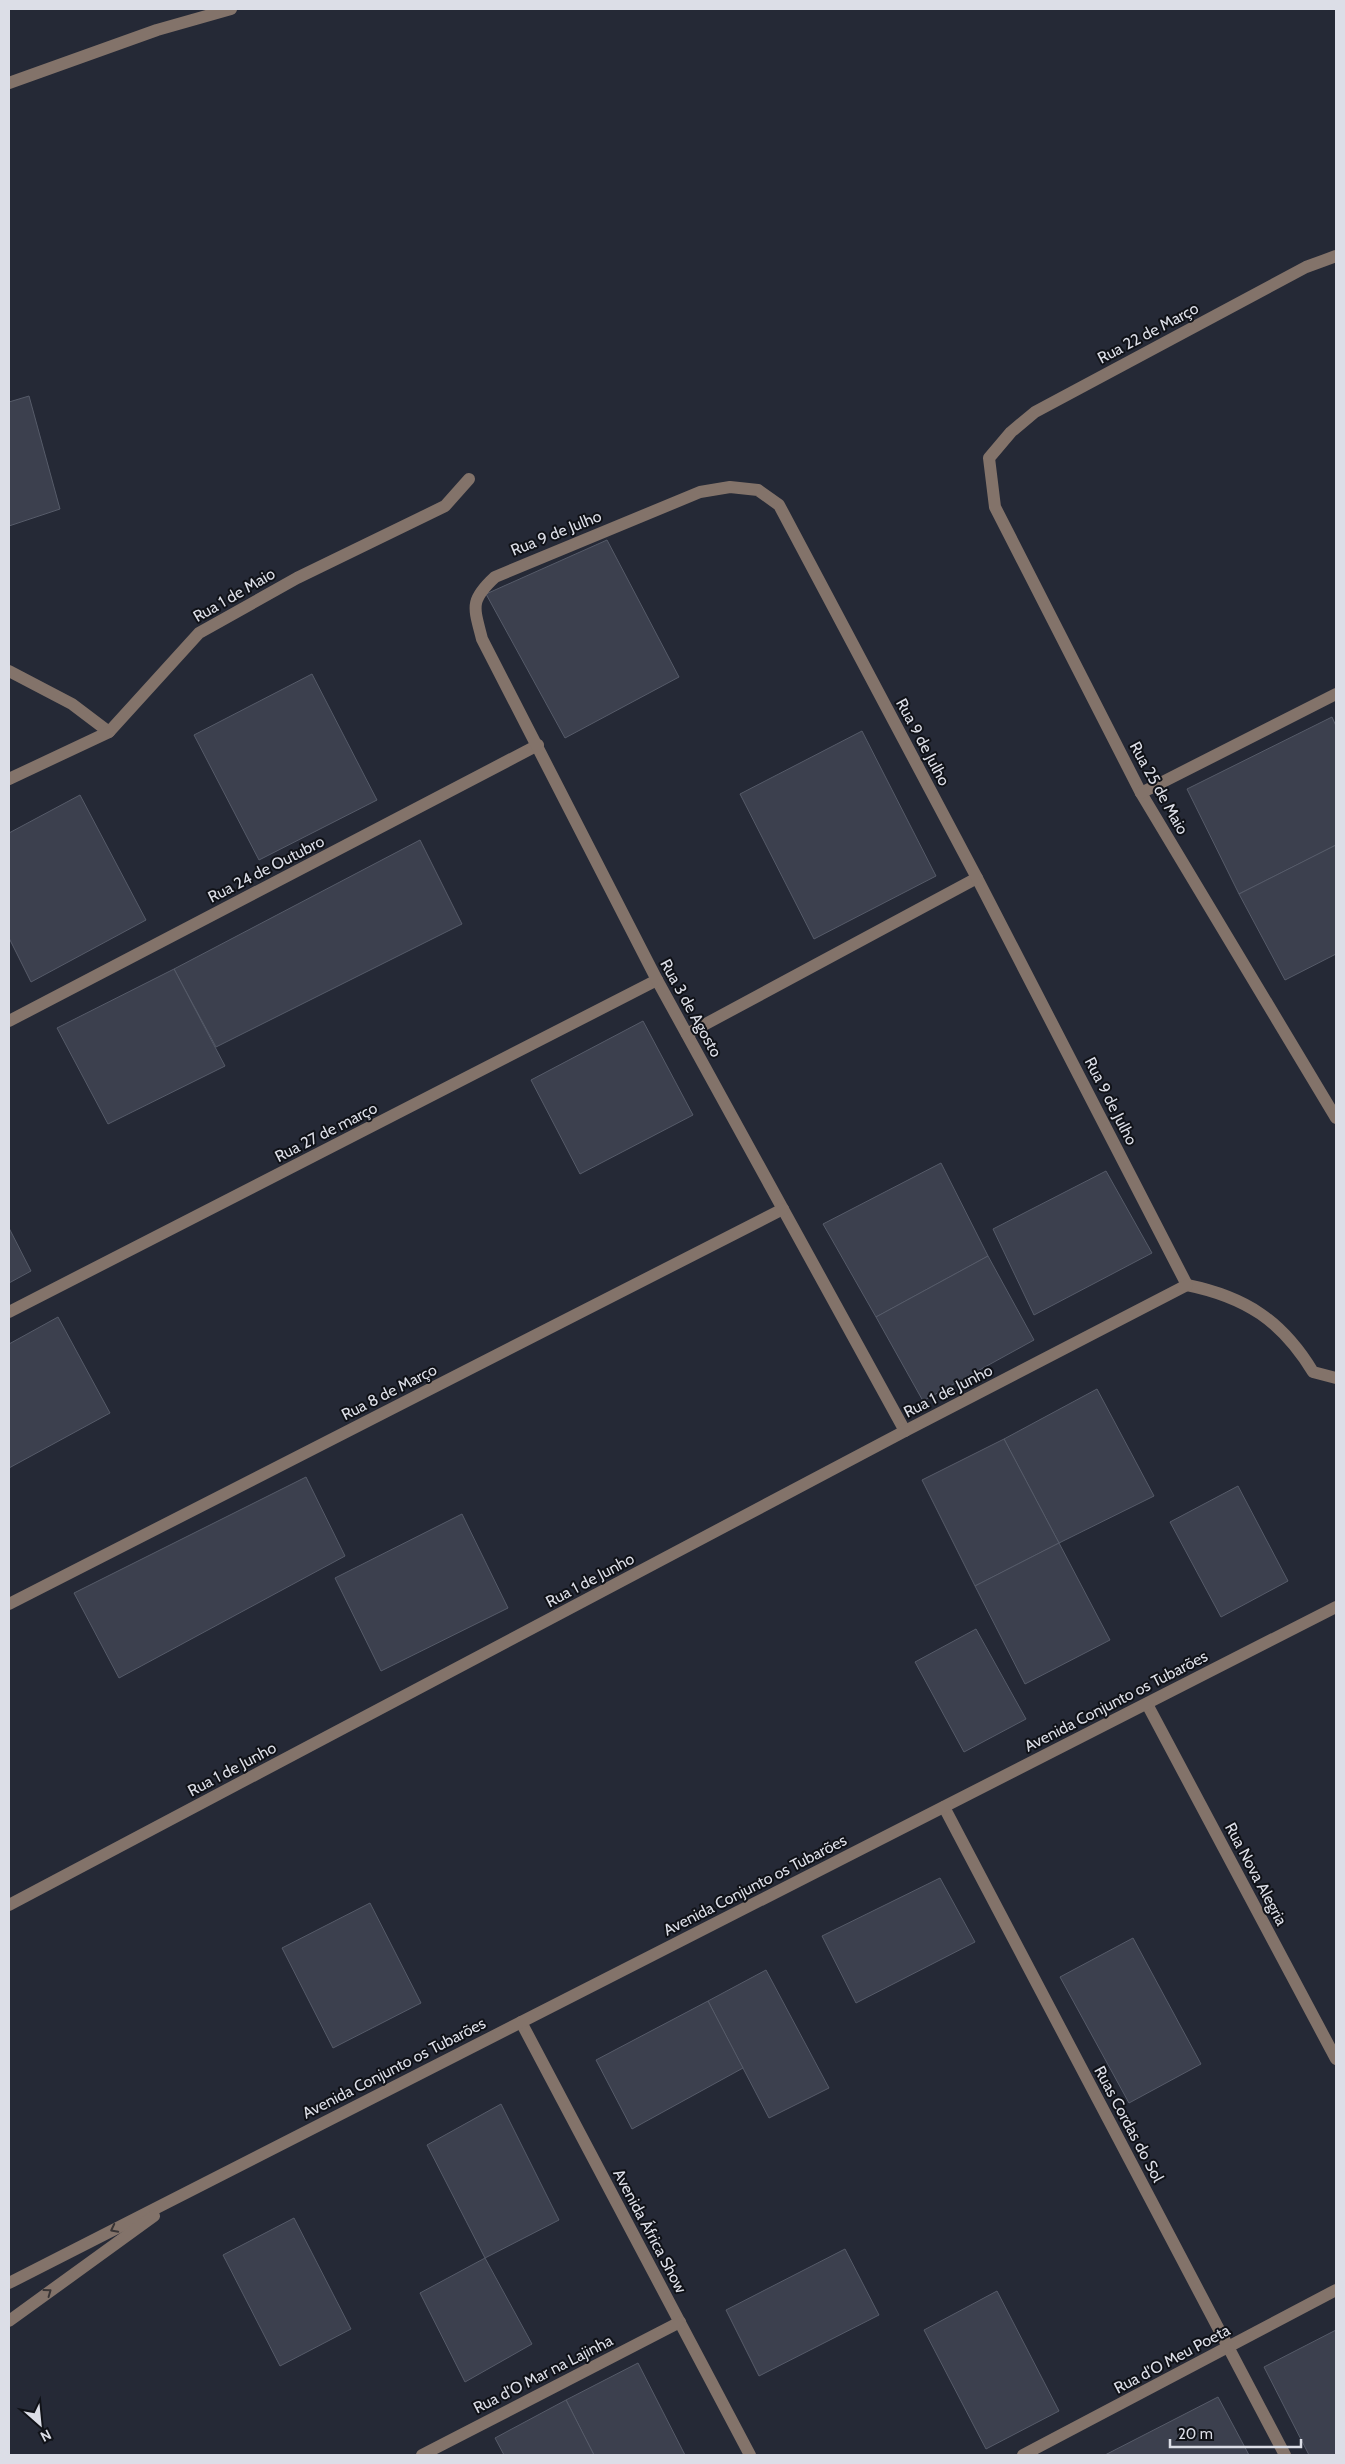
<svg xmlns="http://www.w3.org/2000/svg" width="1345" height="2464" font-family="Cabin,sans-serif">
<rect width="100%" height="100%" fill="#252936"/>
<g fill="#3c404e" stroke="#565b69">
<path d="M29 396 60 509 9 526V402Z"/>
<path d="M607 540 679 677 565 738 486 594Z"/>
<path d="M312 674 377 800 259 860 194 735Z"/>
<path d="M1332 717 1336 726V845L1239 894 1187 789Z"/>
<path d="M862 731 936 876 814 939 740 794Z"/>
<path d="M80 795 146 920 31 982 9 938V833Z"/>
<path d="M420 840 462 924 216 1047 174 969Z"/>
<path d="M1336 845V954L1285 980 1239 894Z"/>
<path d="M174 969 225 1066 108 1124 57 1028Z"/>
<path d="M643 1021 693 1115 580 1174 531 1080Z"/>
<path d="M941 1163 988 1256 876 1317 823 1224Z"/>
<path d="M1106 1171 1152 1253 1034 1315 993 1229Z"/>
<path d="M9 1228 31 1271 9 1283Z"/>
<path d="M988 1256 1034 1340 923 1401 876 1317Z"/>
<path d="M58 1317 110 1413 9 1468V1344Z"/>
<path d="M1097 1389 1154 1496 1059 1543 1004 1439Z"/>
<path d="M1004 1439 1059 1543 975 1586 922 1480Z"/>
<path d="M306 1477 345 1556 119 1678 74 1593Z"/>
<path d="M1238 1486 1288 1581 1221 1617 1170 1522Z"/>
<path d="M462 1514 508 1608 381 1671 335 1578Z"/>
<path d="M1059 1543 1110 1640 1025 1684 975 1586Z"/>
<path d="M976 1629 1026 1719 964 1752 915 1662Z"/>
<path d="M940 1878 975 1942 856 2003 822 1936Z"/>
<path d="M370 1903 421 2003 333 2048 282 1948Z"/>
<path d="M1133 1938 1201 2064 1129 2103 1060 1977Z"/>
<path d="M766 1970 829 2088 769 2118 708 2001Z"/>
<path d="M708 2001 743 2068 632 2129 596 2060Z"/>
<path d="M501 2104 559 2220 485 2258 427 2145Z"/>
<path d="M294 2218 351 2329 280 2366 223 2255Z"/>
<path d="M845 2249 879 2315 759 2376 726 2310Z"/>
<path d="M485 2258 532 2344 465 2382 420 2293Z"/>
<path d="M997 2291 1059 2411 986 2449 924 2330Z"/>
<path d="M1336 2330V2455H1309L1264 2367Z"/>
<path d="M638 2363 685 2455H594L566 2400Z"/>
<path d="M1218 2397 1249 2455H1105Z"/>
<path d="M566 2400 594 2455H504L495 2438Z"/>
</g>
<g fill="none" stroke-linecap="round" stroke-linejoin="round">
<g stroke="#83736a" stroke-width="12">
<path d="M9 83 157 30 231 9"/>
<path d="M1336 256 1306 267 1035 412 1011 432 989 458 995 507 1141 793 1336 1118"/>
<path d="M9 671 72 704 109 732"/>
<path d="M9 779 109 732 199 633 297 578 445 506 469 479"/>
<path d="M1141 793 1336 694"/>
<path d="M9 1021 538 745"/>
<path d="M687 1034 977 878"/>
<path d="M1187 1285C1246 1297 1282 1321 1313 1372L1336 1378"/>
<path d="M9 1312 657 980"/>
<path d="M905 1431 657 980 482 639C474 607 469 601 495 577L700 492 730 487 758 490 779 505 977 878 1187 1285"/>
<path d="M9 1604 783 1209"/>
<path d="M1147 1704 1336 2059"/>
<path d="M944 1807 1285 2455"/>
<path d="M9 1905 905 1431 1187 1285"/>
<path d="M521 2022 750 2455"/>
<path d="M9 2283 1336 1607"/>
<path d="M9 2321 154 2216"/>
<path d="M422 2455 680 2322"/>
<path d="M1023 2455 1336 2290"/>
</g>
</g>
<defs><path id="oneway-chevron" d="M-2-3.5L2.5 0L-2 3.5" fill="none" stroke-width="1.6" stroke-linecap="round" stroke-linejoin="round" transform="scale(1.25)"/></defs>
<g stroke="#383435">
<use href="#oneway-chevron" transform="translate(114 2229) rotate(153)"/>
<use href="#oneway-chevron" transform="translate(48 2292) rotate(-36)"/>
</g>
<g text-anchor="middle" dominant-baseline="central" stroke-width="4" stroke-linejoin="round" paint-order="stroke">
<g font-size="16" fill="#dcdee7" stroke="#101218">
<text transform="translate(1148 333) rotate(-28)">Rua 22 de Março</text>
<text transform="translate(556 533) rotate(-22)">Rua 9 de Julho</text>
<text transform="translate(234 595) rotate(-30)">Rua 1 de Maio</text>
<text transform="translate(923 742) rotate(62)">Rua 9 de Julho</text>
<text transform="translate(1159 788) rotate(61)">Rua 25 de Maio</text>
<text transform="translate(266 869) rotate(-27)">Rua 24 de Outubro</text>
<text transform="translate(691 1008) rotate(61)">Rua 3 de Agosto</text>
<text transform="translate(1111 1101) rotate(63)">Rua 9 de Julho</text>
<text transform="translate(326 1132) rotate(-27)">Rua 27 de março</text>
<text transform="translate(948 1391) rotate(-27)">Rua 1 de Junho</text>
<text transform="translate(389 1392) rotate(-27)">Rua 8 de Março</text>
<text transform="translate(590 1580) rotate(-28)">Rua 1 de Junho</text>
<text transform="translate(1116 1701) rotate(-27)">Avenida Conjunto os Tubarões</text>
<text transform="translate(232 1769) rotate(-28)">Rua 1 de Junho</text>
<text transform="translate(1256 1874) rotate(62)">Rua Nova Alegria</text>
<text transform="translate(755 1885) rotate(-27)">Avenida Conjunto os Tubarões</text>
<text transform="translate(394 2068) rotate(-27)">Avenida Conjunto os Tubarões</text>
<text transform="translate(1129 2124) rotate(62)">Ruas Cordas do Sol</text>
<text transform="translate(650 2231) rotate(62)">Avenida África Show</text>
<text transform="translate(1172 2359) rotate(-28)">Rua d'O Meu Poeta</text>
<text transform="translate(543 2374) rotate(-27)">Rua d'O Mar na Lajinha</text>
</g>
</g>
<rect width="1345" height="2464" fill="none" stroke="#dcdee7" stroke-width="20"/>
<g transform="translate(40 2424) rotate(153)" stroke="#101218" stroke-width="4" paint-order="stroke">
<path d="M0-4L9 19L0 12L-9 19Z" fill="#dcdee7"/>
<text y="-8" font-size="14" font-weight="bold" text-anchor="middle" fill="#dcdee7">N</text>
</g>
<path d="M1170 2439v8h131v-8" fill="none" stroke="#dcdee7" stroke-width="2.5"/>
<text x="1178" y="2439" font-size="15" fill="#dcdee7" stroke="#101218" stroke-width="4" paint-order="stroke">20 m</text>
</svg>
